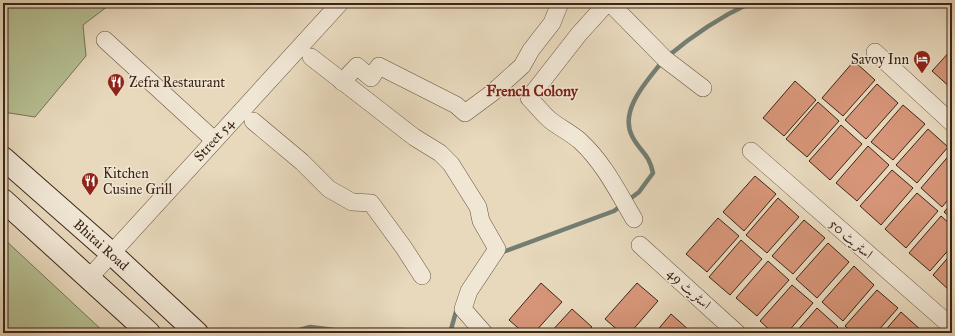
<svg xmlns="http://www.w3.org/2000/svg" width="955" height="336" font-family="'IM FELL Great Primer',Amiri,serif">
<rect width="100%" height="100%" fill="#e8d9bd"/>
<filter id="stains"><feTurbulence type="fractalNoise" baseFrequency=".005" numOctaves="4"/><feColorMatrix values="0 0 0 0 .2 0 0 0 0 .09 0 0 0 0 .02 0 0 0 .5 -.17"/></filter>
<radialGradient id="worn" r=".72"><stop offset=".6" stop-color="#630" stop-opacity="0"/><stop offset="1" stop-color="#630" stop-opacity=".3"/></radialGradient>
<g fill="#b5bf92" stroke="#797254">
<path d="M3 3H112L83 25 86 56 35 117 3 112Z"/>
<path d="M3 238 105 333H3Z"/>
</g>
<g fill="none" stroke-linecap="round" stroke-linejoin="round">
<g stroke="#737e73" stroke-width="4.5">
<path d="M667 57C693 35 720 17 750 3"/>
<path d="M500 253 614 211 639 192 653 173C649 153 640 152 632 136 619 110 647 81 662 62"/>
<path d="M289 333 310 327 335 330H402L416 333"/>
<path d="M450 333 457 308"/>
</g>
</g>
<g fill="#d69578" stroke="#3d2517">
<path d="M952 49V89L932 71Z"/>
<path d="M854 61 875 80 843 116 822 98Z"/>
<path d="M795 81 816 100 784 136 763 118Z"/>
<path d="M877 84 898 103 866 139 845 120Z"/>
<path d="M818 102 839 121 807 157 786 139Z"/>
<path d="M903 105 925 124 893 160 871 142Z"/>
<path d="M841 125 862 144 830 180 809 161Z"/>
<path d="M928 129 948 147 917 183 896 165Z"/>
<path d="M868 146 889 165 857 201 836 183Z"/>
<path d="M952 152V195L942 207 921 188Z"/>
<path d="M892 170 913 188 881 225 860 206Z"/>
<path d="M755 176 776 194 744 231 723 212Z"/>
<path d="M917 193 938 211 906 248 885 229Z"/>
<path d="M778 198 799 217 767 253 746 235Z"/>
<path d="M952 203V219L944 212Z"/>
<path d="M941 216 952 226V246L930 271 909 253Z"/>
<path d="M718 218 739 236 707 272 686 254Z"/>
<path d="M804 220 825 238 793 274 772 256Z"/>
<path d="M741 240 762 259 730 295 709 277Z"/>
<path d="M828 243 849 262 817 298 796 279Z"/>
<path d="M952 253V293L933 275Z"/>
<path d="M768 261 789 280 757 316 736 298Z"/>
<path d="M854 266 874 285 843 321 822 302Z"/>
<path d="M541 283 562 302 534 333H524L509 320Z"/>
<path d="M637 283 658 301 630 333H621L605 319Z"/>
<path d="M792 285 813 303 787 333H773L760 321Z"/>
<path d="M877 290 898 308 876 333H853L845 326Z"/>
<path d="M817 308 838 327 832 333H795Z"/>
<path d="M572 309 592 327 587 333H550Z"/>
<path d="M901 312 922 331 920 333H883Z"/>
<path d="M671 314 679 321 692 333H655Z"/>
</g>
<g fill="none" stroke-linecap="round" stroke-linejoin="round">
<defs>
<g id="street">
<path d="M607 3 579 34 529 98C536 105 543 114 550 120 560 128 571 133 580 141 604 163 618 192 634 219"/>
<path d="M610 3 665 59 703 88"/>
<path d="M105 40 214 140"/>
<path d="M875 52 952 123"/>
<path d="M311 57 414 137 440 153 451 164 478 207 481 221 497 249 469 291 463 309 484 333"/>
<path d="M342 82 357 66 371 78 379 66 456 105 465 113 492 93 522 66 531 50 552 23 560 3"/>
<path d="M253 121 302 162 329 189 352 202 371 203 404 248 422 276"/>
<path d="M751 151 952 327"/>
<path d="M640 245 737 333"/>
<path d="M89 278 340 3"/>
</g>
<g id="secondary">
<path d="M3 158 111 253 197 333"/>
<path d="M3 200 149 333"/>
</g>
</defs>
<use href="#street" stroke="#685240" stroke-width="18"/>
<use href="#secondary" stroke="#3d2517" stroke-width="24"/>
<use href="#street" stroke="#f0e6d4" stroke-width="17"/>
<use href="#secondary" stroke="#f0e6d4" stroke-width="22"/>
</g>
<defs>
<symbol id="hotel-pin" viewBox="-11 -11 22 30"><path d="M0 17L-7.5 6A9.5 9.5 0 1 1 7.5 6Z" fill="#8f2418" stroke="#f0e6d4"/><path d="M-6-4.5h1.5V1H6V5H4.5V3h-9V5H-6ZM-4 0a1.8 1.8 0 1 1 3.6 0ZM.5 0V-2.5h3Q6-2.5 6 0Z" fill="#fff"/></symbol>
<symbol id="restaurant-pin" viewBox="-11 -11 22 30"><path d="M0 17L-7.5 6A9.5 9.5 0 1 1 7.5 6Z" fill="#8f2418" stroke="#f0e6d4"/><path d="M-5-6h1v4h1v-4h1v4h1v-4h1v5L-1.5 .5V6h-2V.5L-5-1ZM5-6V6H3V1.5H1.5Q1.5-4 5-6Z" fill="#fff"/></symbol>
</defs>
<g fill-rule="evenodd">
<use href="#hotel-pin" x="912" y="49" width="20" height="27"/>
<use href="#restaurant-pin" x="106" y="72" width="20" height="27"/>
<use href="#restaurant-pin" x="80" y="171" width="20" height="27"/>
</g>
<g text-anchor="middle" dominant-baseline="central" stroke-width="3" stroke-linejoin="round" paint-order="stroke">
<g font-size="14" fill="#3d2517" stroke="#f0e6d4" text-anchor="start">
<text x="909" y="59" text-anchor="end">Savoy Inn</text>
<text x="129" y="82">Zefra Restaurant</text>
<text x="103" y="173">Kitchen<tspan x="103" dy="16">Cusine Grill</tspan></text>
</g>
<g font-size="14" fill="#3d2517" stroke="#f0e6d4">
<text transform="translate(214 140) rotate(-48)">Street 54</text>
<text transform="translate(851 239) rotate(41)">اسٹریٹ 50</text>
<text transform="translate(101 245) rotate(42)">Bhitai Road</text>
<text transform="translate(689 289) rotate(42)">اسٹریٹ 49</text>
</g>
<g font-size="15" font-weight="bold" fill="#7a1f14" stroke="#f0e6d4">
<text x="532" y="91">French Colony</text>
</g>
</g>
<rect width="955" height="336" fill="none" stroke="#e8d9bd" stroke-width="16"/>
<rect x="4" y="4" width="947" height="328" fill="none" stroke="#3d2517" stroke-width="2"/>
<rect x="8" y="8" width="939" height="320" fill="none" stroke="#3d2517"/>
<rect width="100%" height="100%" filter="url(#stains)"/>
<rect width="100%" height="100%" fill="url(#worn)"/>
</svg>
